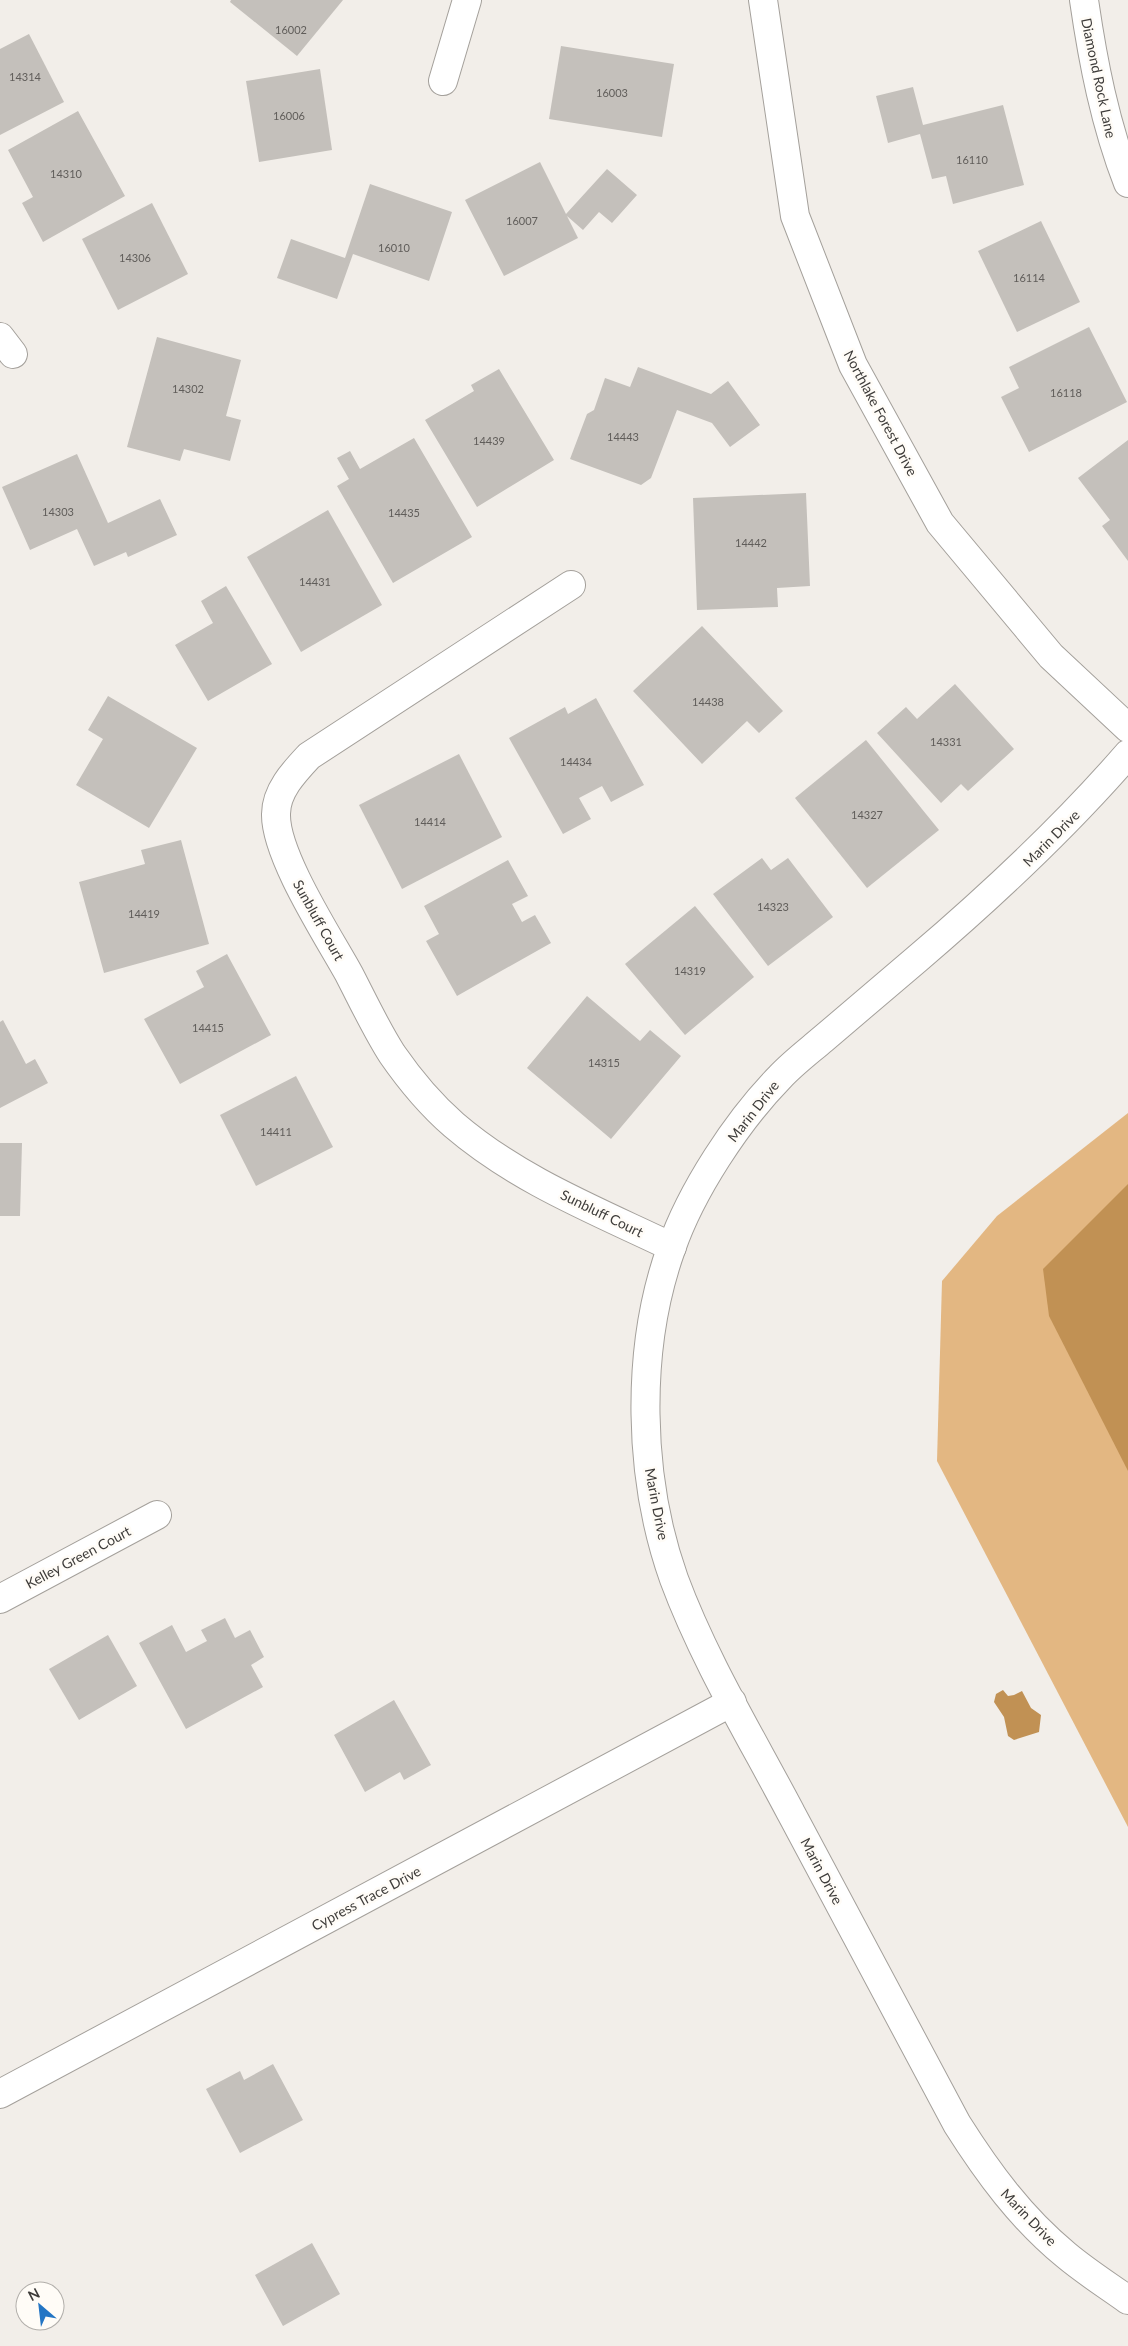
<svg xmlns="http://www.w3.org/2000/svg" width="1128" height="2346" font-family="Lato,sans-serif">
<rect width="100%" height="100%" fill="#f2eee9"/>
<path fill="#e3b782" d="M1128 1113V1827L937 1461 942 1281 997 1216Z"/>
<g fill="#c19154">
<path d="M1128 1184V1471L1049 1316 1043 1269Z"/>
<path d="M1003 1690 1008 1696 1014 1695 1022 1691 1031 1708 1041 1715 1039 1732 1014 1740 1008 1736 1004 1717 994 1702 996 1694Z"/>
</g>
<g fill="#c4c0bb">
<path d="M231 0H343L297 56 230 2Z"/>
<path d="M29 34 64 102 0 135V49Z"/>
<path d="M561 46 674 64 662 137 549 119Z"/>
<path d="M320 69 332 150 259 162 246 81Z"/>
<path d="M913 87 923 125 1003 105 1024 185 953 204 946 176 932 179 920 134 888 143 876 96Z"/>
<path d="M78 111 125 196 43 242 22 203 33 197 8 150Z"/>
<path d="M540 162 566 214 607 169 637 195 612 223 599 212 583 230 567 216 578 238 504 276 465 200Z"/>
<path d="M370 184 452 212 429 281 353 254 337 299 277 278 291 239 345 258Z"/>
<path d="M152 203 188 274 118 310 82 239Z"/>
<path d="M1041 221 1080 302 1017 332 978 251Z"/>
<path d="M1089 327 1127 402 1029 452 1001 397 1019 388 1009 367Z"/>
<path d="M157 337 241 360 226 416 241 420 230 461 184 449 180 461 127 447Z"/>
<path d="M638 367 711 394 728 381 760 425 730 447 712 423 677 410 651 478 641 485 570 459 587 414 594 410 605 378 630 387Z"/>
<path d="M499 369 554 460 477 507 425 420 474 391 471 385Z"/>
<path d="M414 438 472 537 393 583 337 486 349 479 337 458 350 451 360 469Z"/>
<path d="M1128 440V561L1102 526 1110 520 1078 478Z"/>
<path d="M77 454 108 523 160 499 177 535 128 557 126 552 94 566 77 529 30 550 2 487Z"/>
<path d="M806 493 810 586 777 588 778 607 697 610 693 498Z"/>
<path d="M328 510 382 605 301 652 247 557Z"/>
<path d="M226 586 272 664 208 701 175 645 213 623 201 601Z"/>
<path d="M702 626 783 711 759 733 747 721 702 764 633 691Z"/>
<path d="M955 684 1014 749 968 791 961 784 941 803 877 733 906 707 917 719Z"/>
<path d="M108 696 197 748 149 828 76 785 103 739 88 730Z"/>
<path d="M596 698 644 785 611 802 602 786 579 798 591 819 563 834 509 738 565 707 568 714Z"/>
<path d="M866 740 939 830 867 888 795 798Z"/>
<path d="M459 754 502 837 402 889 359 805Z"/>
<path d="M181 840 209 944 104 973 79 882 145 864 141 850Z"/>
<path d="M762 858 771 870 788 858 833 917 768 966 713 894Z"/>
<path d="M508 860 528 896 512 904 522 922 535 915 551 943 457 996 426 941 439 934 424 906Z"/>
<path d="M695 906 754 977 685 1035 625 964Z"/>
<path d="M227 954 271 1035 180 1084 144 1019 204 987 196 971Z"/>
<path d="M587 996 640 1041 650 1030 681 1056 611 1139 527 1068Z"/>
<path d="M3 1020 26 1064 35 1059 48 1083 0 1108V1022Z"/>
<path d="M296 1076 333 1147 256 1186 220 1115Z"/>
<path d="M0 1143H22L20 1216H0Z"/>
<path d="M225 1618 235 1638 250 1630 264 1657 251 1665 263 1687 186 1729 139 1643 172 1625 186 1652 207 1641 201 1630Z"/>
<path d="M108 1635 137 1686 79 1720 49 1669Z"/>
<path d="M394 1700 431 1765 404 1780 400 1772 365 1792 334 1735Z"/>
<path d="M273 2064 303 2120 240 2153 206 2089 240 2071 244 2080Z"/>
<path d="M312 2243 340 2294 283 2326 255 2275Z"/>
</g>
<g fill="none" stroke-linecap="round" stroke-linejoin="round">
<defs>
<g id="street">
<path d="M763 0 795 216 853 365 940 523 1051 656 1128 728"/>
<path d="M1084 0C1093 62 1105 124 1128 183"/>
<path d="M443 81 467 0"/>
<path d="M0 337 13 354"/>
<path d="M571 585 309 756C294 772 276 791 276 814 275 855 328 936 349 974 363 1001 376 1029 392 1054 410 1080 431 1105 454 1125 518 1180 597 1211 672 1247"/>
<path d="M1128 754C1063 829 992 895 917 959 885 986 854 1013 823 1039 809 1051 793 1063 780 1077 737 1121 691 1191 671 1249 635 1350 638 1478 674 1579 704 1660 751 1737 791 1813 846 1917 901 2021 957 2124 988 2173 1021 2218 1066 2255 1085 2271 1107 2285 1128 2300"/>
<path d="M0 1599 157 1515"/>
<path d="M0 2094 732 1702"/>
</g>
</defs>
<use href="#street" stroke="#a4a09b" stroke-width="30"/>
<use href="#street" stroke="#fff" stroke-width="28"/>
</g>
<g text-anchor="middle" dominant-baseline="central" stroke-width="5" stroke-linejoin="round" paint-order="stroke">
<g font-size="11" fill="#605d5a">
<text x="291" y="29">16002</text>
<text x="25" y="76">14314</text>
<text x="612" y="92">16003</text>
<text x="289" y="115">16006</text>
<text x="972" y="159">16110</text>
<text x="66" y="173">14310</text>
<text x="522" y="220">16007</text>
<text x="394" y="247">16010</text>
<text x="135" y="257">14306</text>
<text x="1029" y="277">16114</text>
<text x="188" y="388">14302</text>
<text x="1066" y="392">16118</text>
<text x="623" y="436">14443</text>
<text x="489" y="440">14439</text>
<text x="58" y="511">14303</text>
<text x="404" y="512">14435</text>
<text x="751" y="542">14442</text>
<text x="315" y="581">14431</text>
<text x="708" y="701">14438</text>
<text x="946" y="741">14331</text>
<text x="576" y="761">14434</text>
<text x="867" y="814">14327</text>
<text x="430" y="821">14414</text>
<text x="773" y="906">14323</text>
<text x="144" y="913">14419</text>
<text x="690" y="970">14319</text>
<text x="208" y="1027">14415</text>
<text x="604" y="1062">14315</text>
<text x="276" y="1131">14411</text>
</g>
<g font-size="14" fill="#3e3c3a" stroke="#fffcf7">
<text transform="translate(1099 78) rotate(78)">Diamond Rock Lane</text>
<text transform="translate(881 413) rotate(62)">Northlake Forest Drive</text>
<text transform="translate(1051 838) rotate(-45)">Marin Drive</text>
<text transform="translate(319 920) rotate(61)">Sunbluff Court</text>
<text transform="translate(753 1111) rotate(-52)">Marin Drive</text>
<text transform="translate(602 1213) rotate(26)">Sunbluff Court</text>
<text transform="translate(657 1504) rotate(79)">Marin Drive</text>
<text transform="translate(78 1557) rotate(-28)">Kelley Green Court</text>
<text transform="translate(822 1871) rotate(62)">Marin Drive</text>
<text transform="translate(366 1898) rotate(-28)">Cypress Trace Drive</text>
<text transform="translate(1029 2217) rotate(46)">Marin Drive</text>
</g>
</g>
<g transform="translate(40 2306) rotate(332)"><circle r="24" fill="#fffcf7" stroke="#b2afab"/>
<path d="M0-4L9 19L0 12L-9 19Z" fill="#2375c4"/>
<text y="-8" font-size="14" font-weight="bold" text-anchor="middle" fill="#3e3c3a">N</text>
</g>
</svg>
